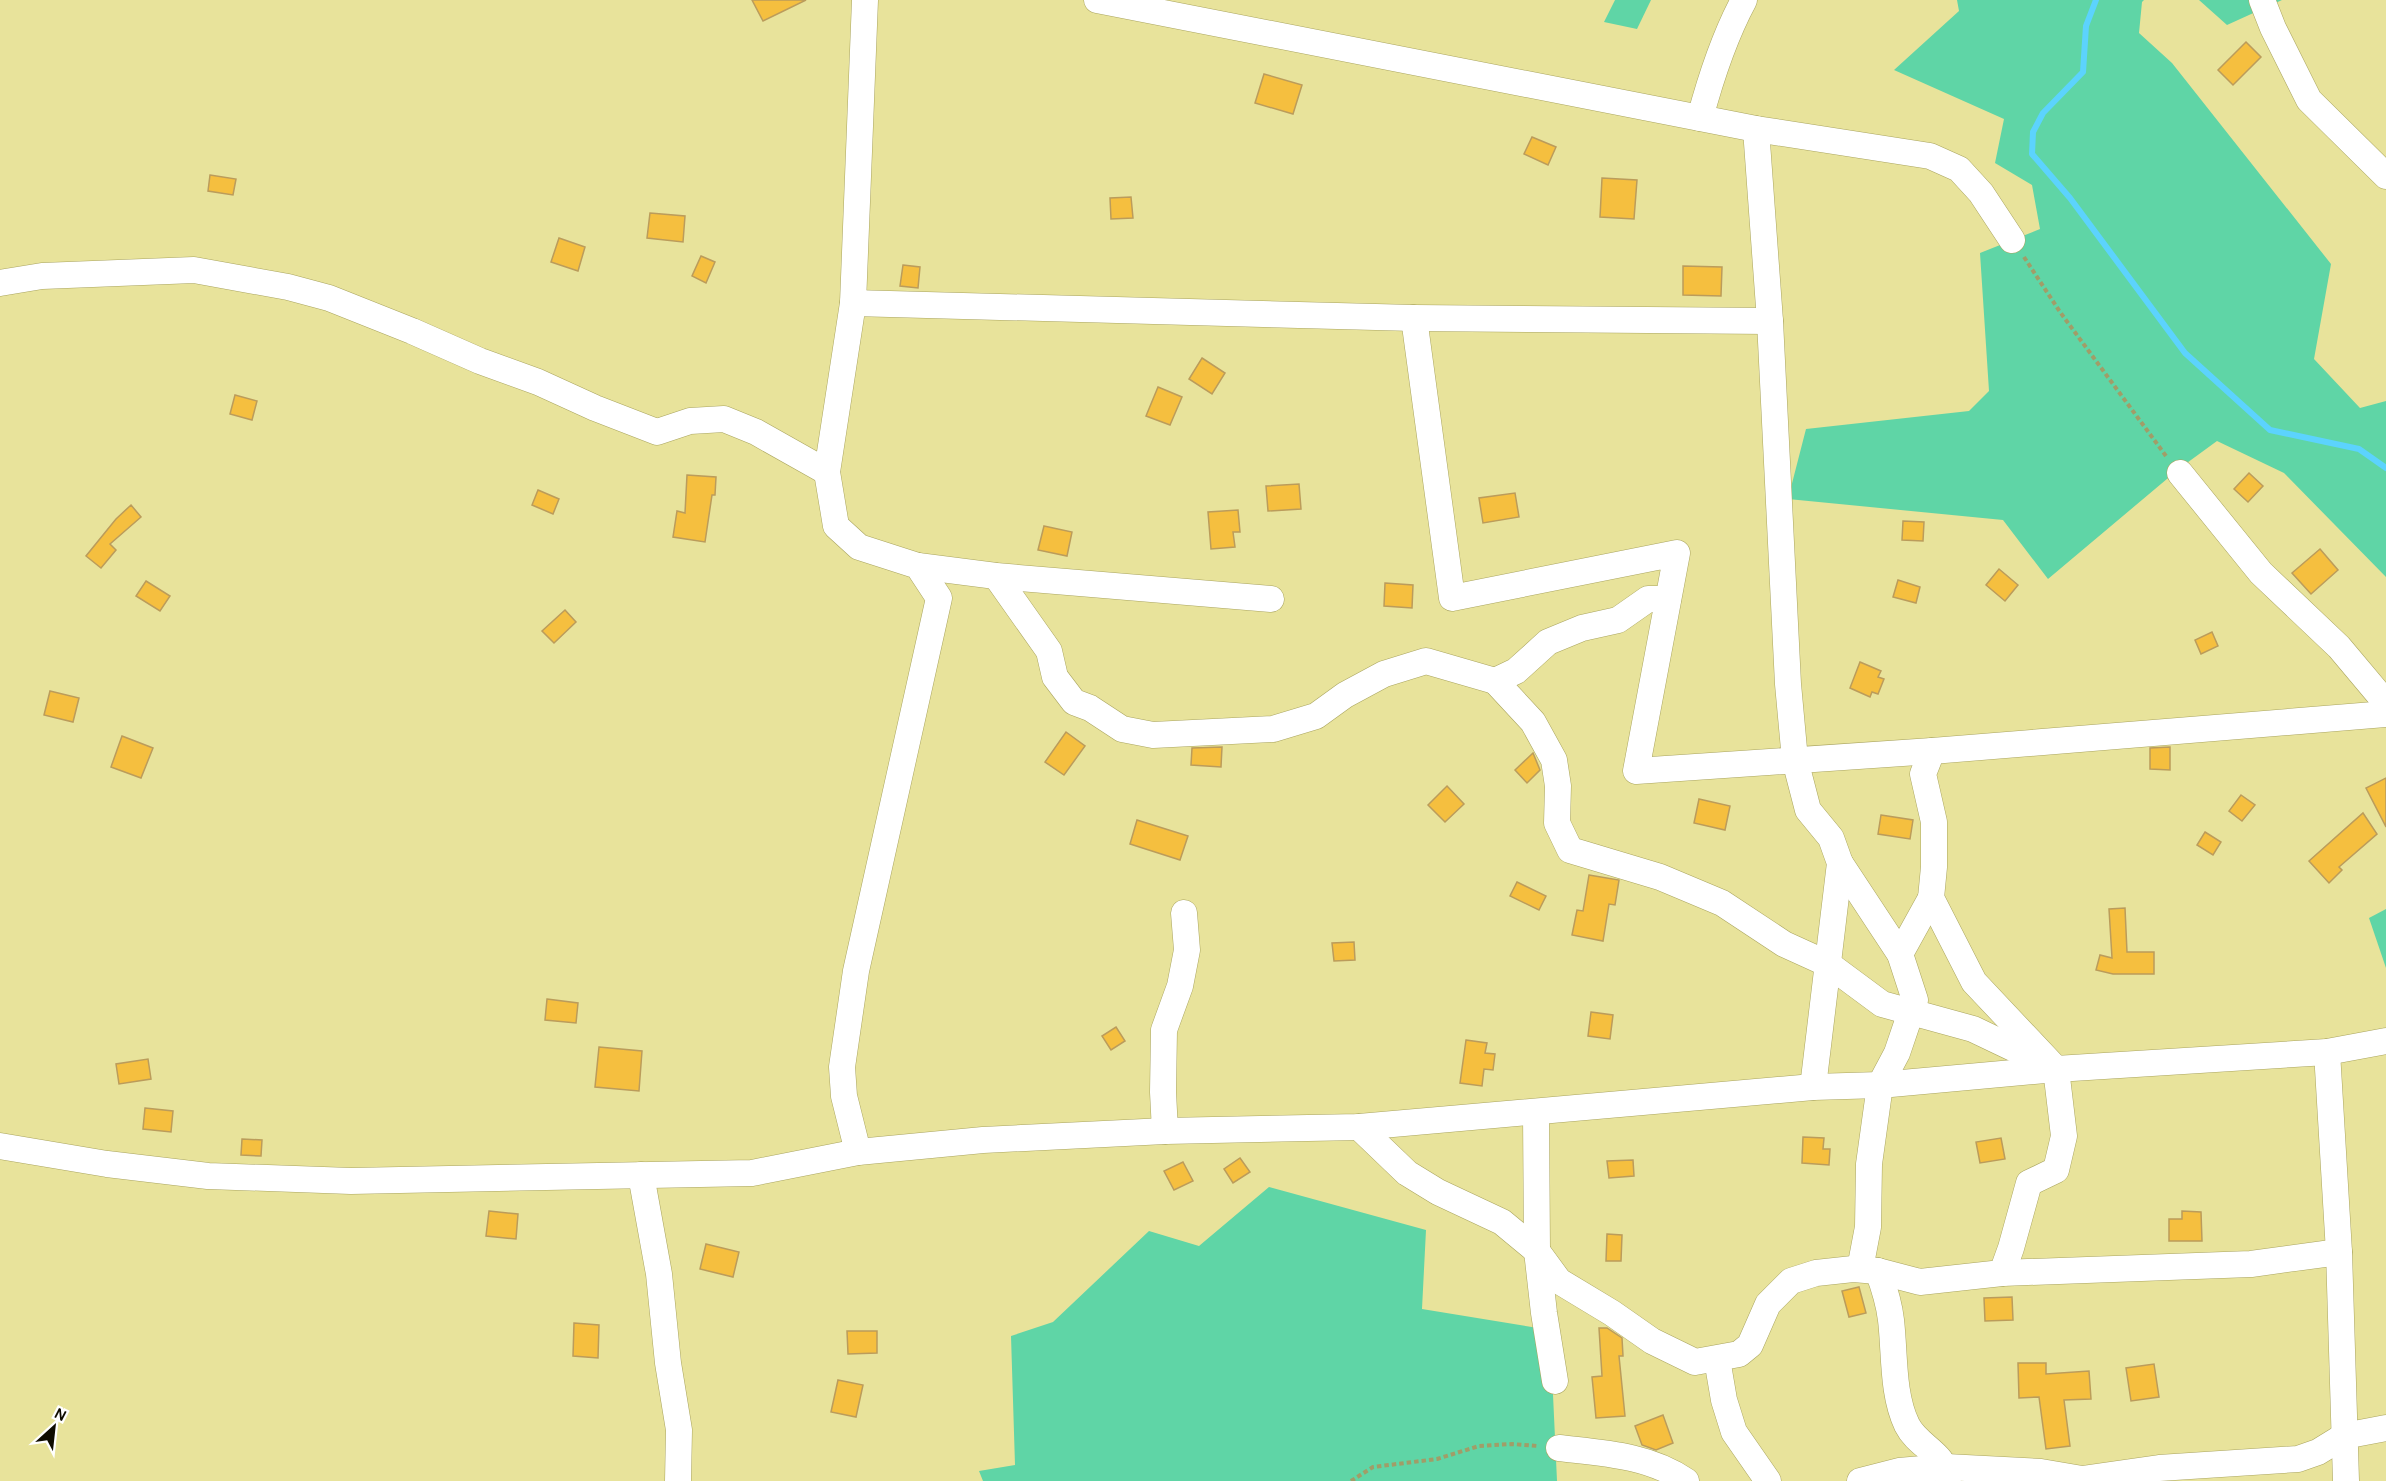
<svg xmlns="http://www.w3.org/2000/svg" width="2386" height="1481" font-family="Karla,sans-serif">
<rect width="100%" height="100%" fill="#e8e39b"/>
<g fill="#5fd5a6">
<path d="M1615 0H1651L1637 29 1604 22Z"/>
<path d="M1957 0H2144L2142 2 2139 33 2172 63 2331 264 2314 359 2360 408 2386 401V577L2284 473 2217 441 2180 468 2048 579 2003 520 1788 499 1806 429 1969 411 1989 391 1980 253 2040 229 2032 185 1995 163 2004 119 1894 70 1959 11Z"/>
<path d="M2199 0H2282L2227 25Z"/>
<path d="M2386 909V968L2369 918Z"/>
<path d="M1269 1187 1426 1230 1422 1309 1550 1330 1557 1481H983L979 1471 1015 1465 1011 1336 1053 1322 1149 1231 1199 1246Z"/>
</g>
<g fill="none" stroke-linecap="round" stroke-linejoin="round">
<path stroke="#5cd3fd" stroke-width="6" d="M2096 0 2086 26 2083 72 2043 113 2033 132 2032 154 2070 198 2185 353 2270 430 2359 449 2386 468"/>
</g>
<g fill="#f5bf3f" stroke="#bb9c5b" stroke-width="1.5">
<path d="M752 0H806L763 21Z"/>
<path d="M2246 42 2261 57 2233 85 2218 70Z"/>
<path d="M1264 74 1302 85 1293 114 1255 103Z"/>
<path d="M1532 137 1556 147 1548 165 1524 154Z"/>
<path d="M210 175 236 179 233 195 208 191Z"/>
<path d="M1602 178 1637 180 1634 219 1600 217Z"/>
<path d="M1131 197 1133 218 1111 219 1110 198Z"/>
<path d="M650 213 685 216 683 242 647 238Z"/>
<path d="M559 238 585 247 578 271 551 262Z"/>
<path d="M701 256 715 262 706 283 692 276Z"/>
<path d="M903 265 920 267 918 288 900 286Z"/>
<path d="M1683 266 1722 267 1721 296 1683 295Z"/>
<path d="M1202 358 1225 373 1212 394 1189 379Z"/>
<path d="M1158 387 1182 397 1170 425 1146 416Z"/>
<path d="M235 395 257 401 252 420 230 414Z"/>
<path d="M2249 473 2263 486 2248 502 2234 489Z"/>
<path d="M687 475 716 477 715 495H712L705 542 673 537 677 511 685 513Z"/>
<path d="M1299 484 1301 509 1268 511 1266 486Z"/>
<path d="M538 490 559 499 553 514 532 505Z"/>
<path d="M1515 493 1519 517 1483 523 1479 498Z"/>
<path d="M131 505 141 517 110 544 116 550 101 568 86 556 116 519Z"/>
<path d="M1238 510 1240 532H1233L1235 547 1211 549 1208 512Z"/>
<path d="M1903 521 1924 522 1923 541 1902 540Z"/>
<path d="M1044 526 1072 532 1067 556 1038 550Z"/>
<path d="M2320 549 2338 570 2311 594 2292 573Z"/>
<path d="M1999 569 2018 585 2005 601 1986 585Z"/>
<path d="M1898 580 1920 587 1916 603 1893 597Z"/>
<path d="M146 581 170 596 160 611 136 596Z"/>
<path d="M1385 583 1413 585 1412 608 1384 606Z"/>
<path d="M565 610 576 622 554 643 542 631Z"/>
<path d="M2212 632 2218 646 2201 654 2195 640Z"/>
<path d="M1860 662 1881 671 1878 677 1884 679 1878 694 1872 692 1870 697 1850 688Z"/>
<path d="M50 691 79 698 73 722 44 715Z"/>
<path d="M1066 732 1085 746 1064 775 1045 762Z"/>
<path d="M122 736 153 748 141 778 111 767Z"/>
<path d="M1222 747 1221 767 1191 765 1192 748Z"/>
<path d="M2170 747V770L2150 769V748Z"/>
<path d="M1533 753 1540 770 1527 783 1515 770Z"/>
<path d="M2386 778V827L2366 788Z"/>
<path d="M1447 786 1464 804 1445 822 1428 805Z"/>
<path d="M2241 795 2255 805 2242 821 2229 811Z"/>
<path d="M1699 799 1730 806 1725 830 1694 823Z"/>
<path d="M2363 813 2377 834 2339 867 2342 870 2329 883 2309 861Z"/>
<path d="M1881 815 1913 820 1910 839 1878 834Z"/>
<path d="M1137 820 1188 836 1180 860 1130 844Z"/>
<path d="M2205 832 2221 842 2213 855 2197 845Z"/>
<path d="M1589 875 1619 880 1615 905 1609 904 1603 941 1572 935 1577 910 1583 911Z"/>
<path d="M1517 882 1546 896 1539 910 1510 896Z"/>
<path d="M2125 908 2127 952H2154V974H2113L2096 970 2100 955 2112 958 2109 909Z"/>
<path d="M1354 942 1355 960 1334 961 1332 943Z"/>
<path d="M547 999 578 1003 576 1023 545 1020Z"/>
<path d="M1591 1012 1613 1015 1610 1039 1588 1036Z"/>
<path d="M1116 1027 1125 1041 1111 1050 1102 1036Z"/>
<path d="M1466 1040 1487 1043 1485 1053 1495 1054 1493 1070 1484 1069 1482 1086 1460 1083Z"/>
<path d="M599 1047 642 1051 639 1091 595 1087Z"/>
<path d="M148 1059 151 1079 119 1084 116 1064Z"/>
<path d="M145 1108 173 1111 171 1132 143 1129Z"/>
<path d="M1803 1137 1824 1138 1823 1149H1830L1829 1165 1802 1163Z"/>
<path d="M2001 1138 2005 1159 1980 1163 1976 1142Z"/>
<path d="M242 1139 262 1140 261 1156 241 1155Z"/>
<path d="M1240 1158 1250 1172 1233 1183 1224 1169Z"/>
<path d="M1633 1160 1634 1176 1609 1178 1607 1161Z"/>
<path d="M1183 1162 1193 1181 1174 1190 1164 1171Z"/>
<path d="M489 1211 518 1214 516 1239 486 1236Z"/>
<path d="M2182 1211 2201 1212 2202 1241H2169V1219H2182Z"/>
<path d="M1607 1234 1622 1235 1621 1261H1606Z"/>
<path d="M706 1244 739 1252 733 1277 700 1269Z"/>
<path d="M1859 1287 1866 1313 1849 1317 1842 1291Z"/>
<path d="M2012 1297 2013 1320 1985 1321 1984 1298Z"/>
<path d="M574 1323 599 1325 598 1358 573 1356Z"/>
<path d="M1599 1328H1607L1622 1338 1623 1356H1619L1625 1416 1596 1418 1592 1377 1602 1376Z"/>
<path d="M847 1331H877V1353L848 1354Z"/>
<path d="M2018 1363H2046V1374L2089 1371 2091 1399 2064 1400 2070 1446 2046 1449 2039 1397 2019 1398Z"/>
<path d="M2154 1364 2159 1397 2131 1401 2126 1368Z"/>
<path d="M838 1380 863 1385 856 1417 831 1412Z"/>
<path d="M1663 1415 1673 1443 1656 1450 1642 1445 1635 1426Z"/>
</g>
<g fill="none" stroke-linecap="round" stroke-linejoin="round">
<defs>
<g id="minor">
<path d="M1097 0 1756 129 1930 156 1959 169 1981 193 2012 240"/>
<path d="M2262 0 2273 28 2309 100 2386 176"/>
<path d="M1700 118C1711 77 1724 37 1744 0"/>
<path d="M1756 129 1770 321 1788 684 1795 760 1808 810 1831 838 1840 863 1813 1087"/>
<path d="M0 283 42 276 194 270 288 287 329 298 412 331 480 361 538 382 595 408 657 432 690 421 724 419 756 432 827 472"/>
<path d="M853 303 1414 318 1770 321"/>
<path d="M1414 318 1452 598 1677 553 1636 771 1932 751 2386 714"/>
<path d="M2180 473 2261 573 2339 647 2386 703"/>
<path d="M918 566 996 576 1271 599"/>
<path d="M996 576 1049 651 1055 677 1074 702 1090 708 1122 729 1153 735 1273 729 1316 716 1345 695 1384 674 1426 661 1495 681 1516 671 1548 642 1582 628 1618 620 1648 599H1668"/>
<path d="M1495 681 1533 722 1554 760 1558 786 1557 823 1570 850 1660 877 1722 903 1784 944 1828 964 1882 1004 1973 1029 2042 1062"/>
<path d="M1840 863 1900 954 1915 1000 1897 1053 1880 1085 1869 1164 1868 1227 1860 1269"/>
<path d="M1900 954 1931 898"/>
<path d="M2327 1052 2339 1252 2346 1481"/>
<path d="M1536 1113 1537 1251 1544 1313 1555 1381"/>
<path d="M1359 1127 1407 1173 1438 1192 1502 1222 1537 1251 1559 1281 1612 1313 1652 1341 1695 1362 1739 1354 1750 1345 1768 1304 1791 1281 1816 1273 1853 1269 1878 1271 1920 1282 2002 1273 2011 1248 2029 1183 2056 1170 2064 1136 2056 1069 1974 982 1931 898 1934 867V822L1923 774 1932 751"/>
<path d="M1165 1131 1163 1092 1164 1030 1180 986 1187 950 1184 913"/>
<path d="M0 1146 107 1164 208 1176 351 1181 752 1173 858 1152 983 1140 1165 1131 1359 1127 1813 1087 1880 1085 2056 1069 2327 1052 2386 1041"/>
<path d="M858 1152 844 1096 842 1067 856 971 939 598 918 566 859 547 836 526 827 472 853 303 865 0"/>
<path d="M641 1175 659 1274 668 1363 679 1430 678 1481"/>
<path d="M1878 1271C1884 1287 1889 1303 1891 1320 1895 1354 1892 1394 1907 1425 1918 1447 1944 1452 1948 1478"/>
<path d="M2002 1273 2251 1264 2339 1252"/>
<path d="M1717 1359 1724 1400 1734 1432 1768 1481"/>
<path d="M1559 1448C1602 1453 1649 1455 1686 1481"/>
<path d="M1860 1481 1899 1471 1946 1467 2041 1472 2082 1479 2159 1468 2298 1459 2318 1452 2344 1436 2386 1428"/>
</g>
</defs>
<use href="#minor" stroke="#aaa55f" stroke-width="27"/>
<g stroke="#a19d68" stroke-width="4" stroke-dasharray="4.5 3" stroke-linecap="butt">
<path d="M2024 257 2060 312 2166 456"/>
<path d="M1351 1481 1373 1467 1437 1459 1479 1446 1512 1444 1538 1446"/>
</g>
<use href="#minor" stroke="#fff" stroke-width="26"/>
</g>
<g transform="translate(54 1427) rotate(27)" stroke="#ffffff" stroke-width="4.5" paint-order="stroke">
<path d="M0-4.5L10 22L0 15L-10 22Z" fill="#0f0c00"/>
<text y="-9" font-size="16" font-weight="bold" text-anchor="middle" fill="#0f0c00">N</text>
</g>
</svg>
